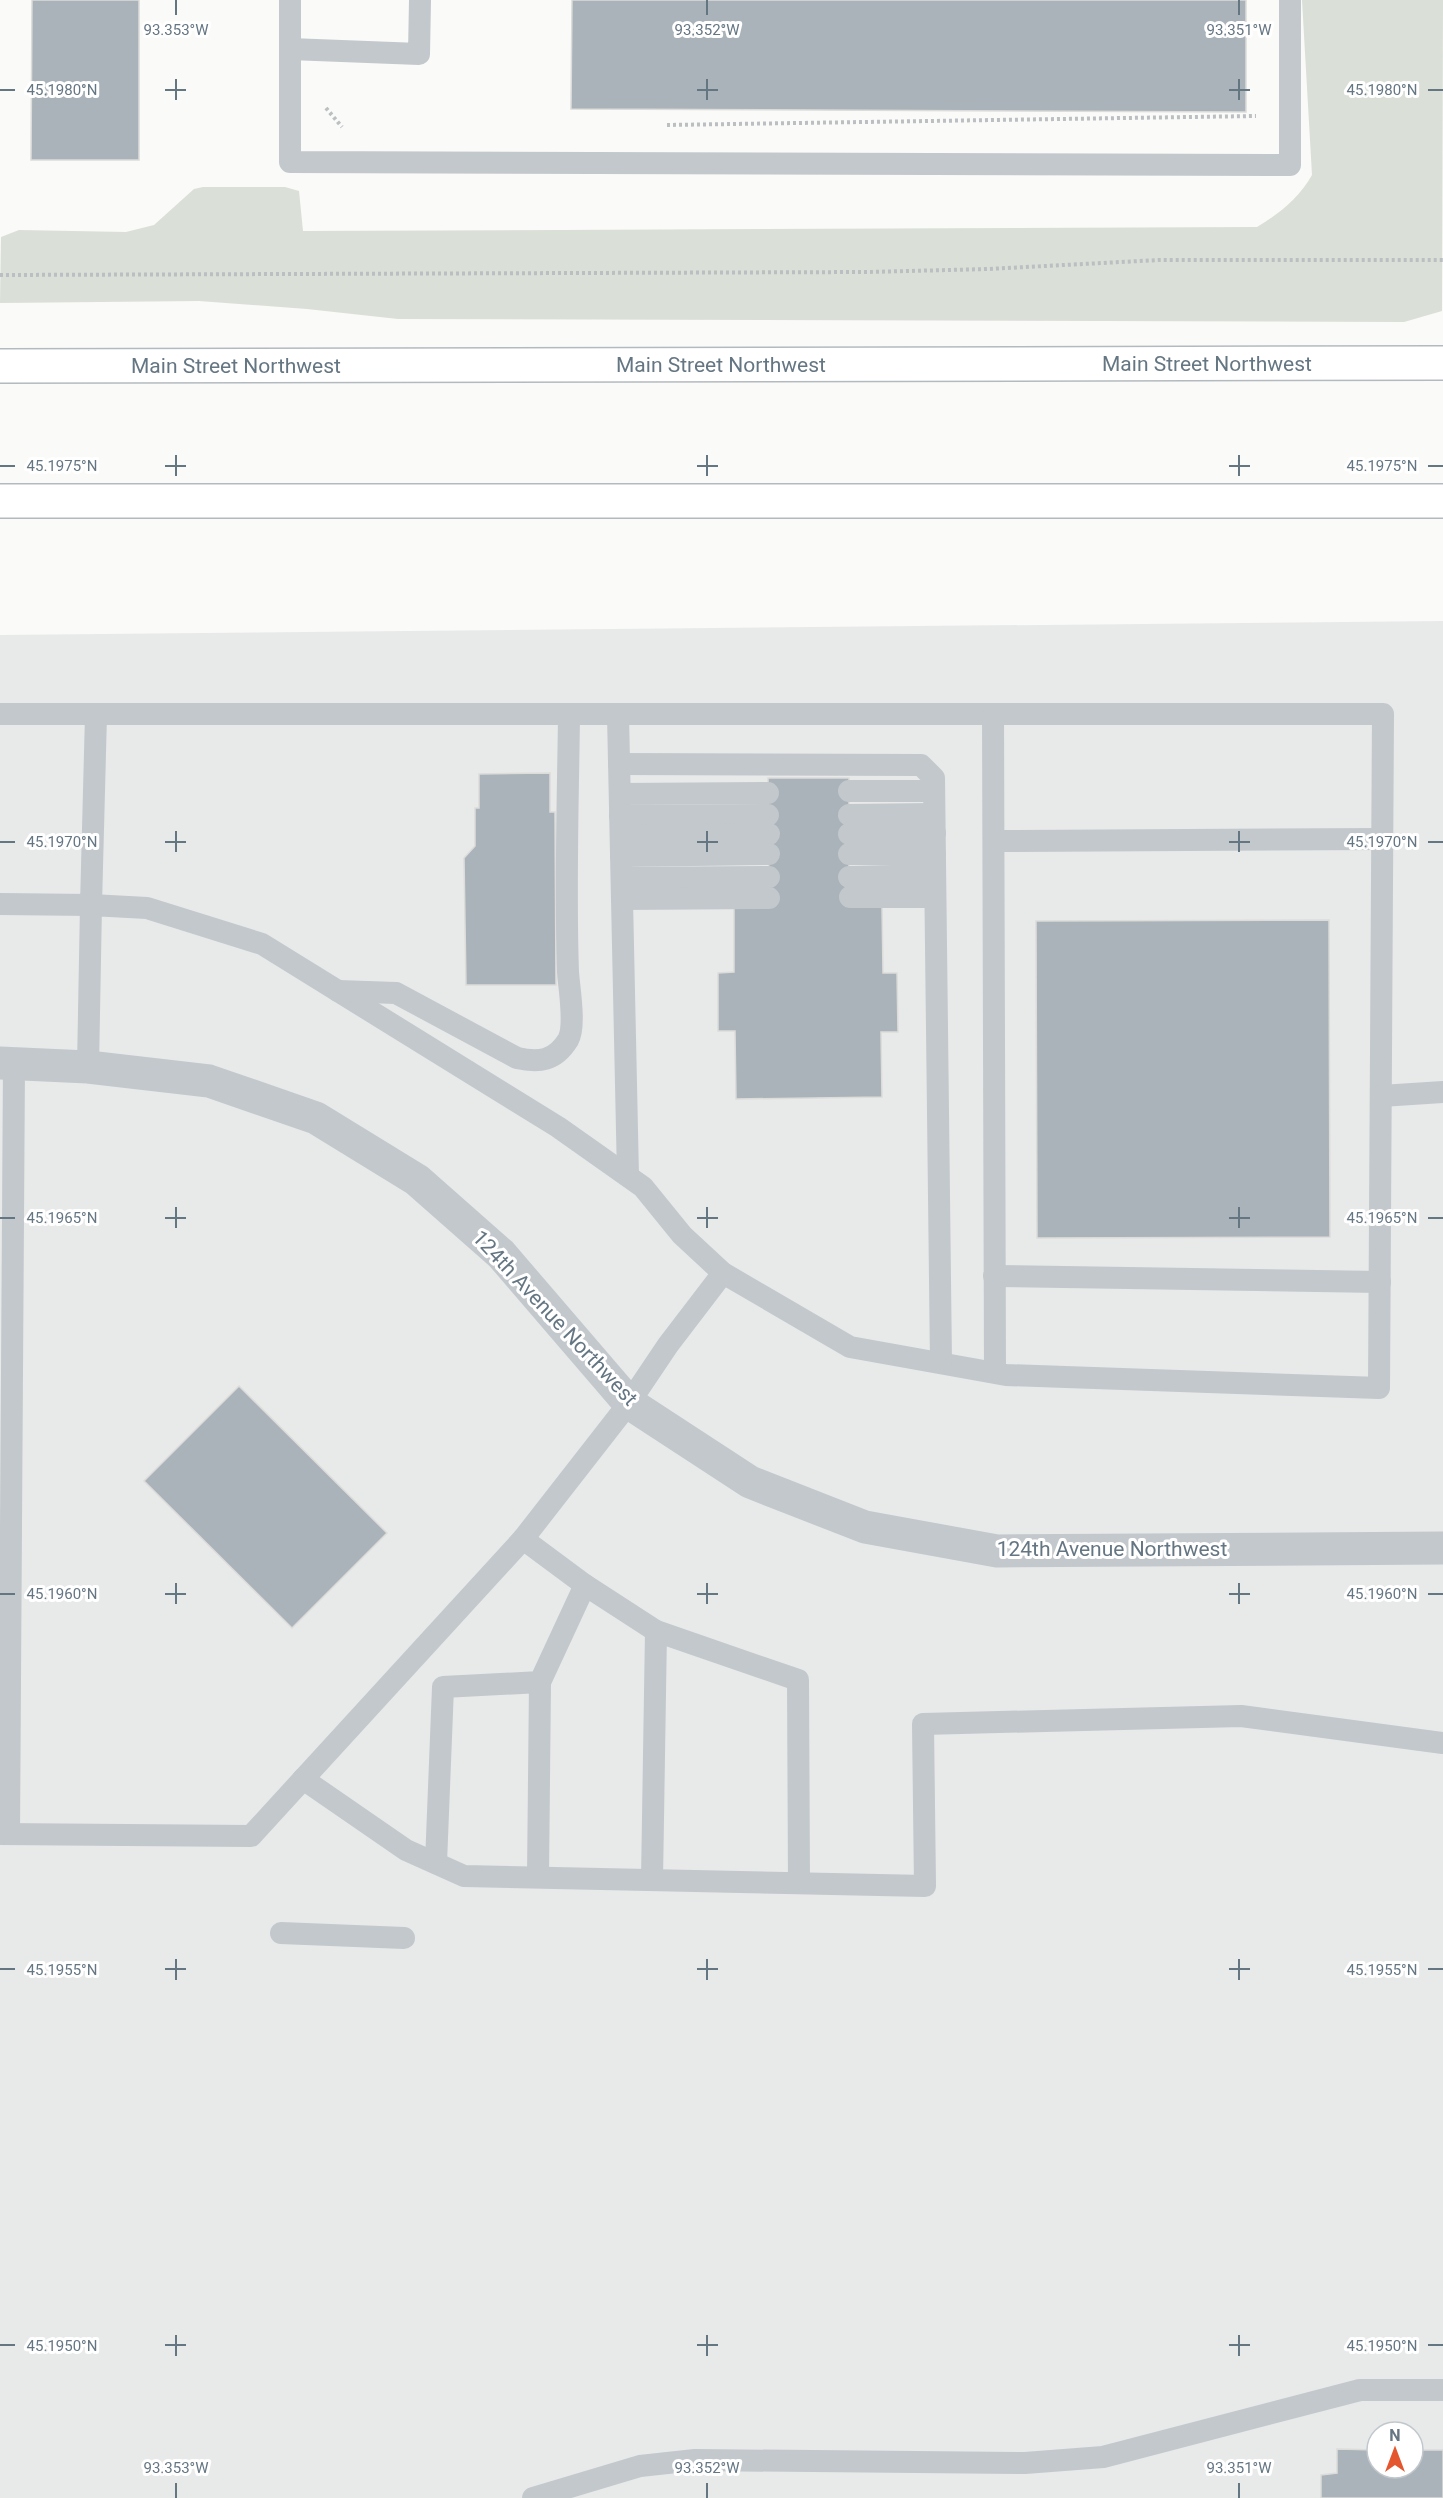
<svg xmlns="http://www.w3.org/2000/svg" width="1443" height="2498" font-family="Roboto,sans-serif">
<rect width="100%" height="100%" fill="#fafaf8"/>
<path fill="#e8e9e9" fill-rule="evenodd" d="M1443 621V2498H0V635ZM1377 2432H1413V2468H1377Z"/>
<path fill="#dadfd7" d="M1302 0H1443L1442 311 1404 322 398 319 307 309 199 301 0 303 1 237 19 230 126 232 154 225 194 189 203 187H285L299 191 303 231 1257 227C1279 214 1299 198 1312 175Z"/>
<g fill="#aab3b9" stroke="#dcdcda" stroke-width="1.5">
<path d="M32 0H139V160H31Z"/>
<path d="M572 0H1246V112L571 109Z"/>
<path d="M550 773V812H555L556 985H466L464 858 475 846V808H479V774Z"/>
<path d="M768 778H849V877L882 906 883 973H897L898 1032H881L882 1097 736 1099 735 1031H718V973L734 972V904L769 898Z"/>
<path d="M1329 920 1330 1237 1037 1238 1036 921Z"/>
<path d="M239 1386 387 1533 292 1628 144 1481Z"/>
<path d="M1337 2449 1377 2450V2468H1413V2450H1443V2498H1321V2475L1337 2473Z"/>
</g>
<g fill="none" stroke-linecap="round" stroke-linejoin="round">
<defs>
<g id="secondary">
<path d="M0 366 1443 363"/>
<path d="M0 501H1443"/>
</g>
</defs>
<use href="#secondary" stroke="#b3babf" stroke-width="36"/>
<g stroke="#bbbfc2" stroke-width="4" stroke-dasharray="3 3" stroke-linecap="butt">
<path d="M326 108 342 127"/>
<path d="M667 125 1256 116"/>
<path d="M0 275 868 272 988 269 1159 260H1443"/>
</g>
<g stroke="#c3c8cc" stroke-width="22">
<path d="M290 0V162L1290 165V0"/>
<path d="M290 49 419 54 420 0"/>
<path d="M0 714H1383L1379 1388 1006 1375 850 1347 723 1273 682 1235 643 1187 558 1127 262 944 147 908 91 905 88 1067"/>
<path d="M993 714 995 1372"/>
<path d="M618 715 628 1176"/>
<path d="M619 764 921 765 934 778 941 1363"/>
<path d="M849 791H934"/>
<path d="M620 794 768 793"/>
<path d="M849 815 934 814"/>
<path d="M620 816 768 815"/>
<path d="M849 834 935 833"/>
<path d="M621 836 769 834"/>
<path d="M994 841 1382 839"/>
<path d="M849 854H935"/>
<path d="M621 856 769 854"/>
<path d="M849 877 935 875"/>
<path d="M622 878 769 877"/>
<path d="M850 897H935"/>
<path d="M622 899 769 898"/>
<path d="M0 904 91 905 96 715"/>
<path d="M338 991 396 993 517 1058C539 1063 555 1061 568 1040 576 1026 569 988 568 972 565 886 568 800 569 715"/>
<path d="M1381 1096 1443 1092"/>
<path d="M994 1276 1380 1282"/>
<path d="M523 1539 585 1585 656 1631 798 1680 799 1883"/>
<path d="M303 1779 406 1850 464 1876 925 1886 923 1724 1241 1716 1443 1743"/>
<path d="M0 1834 251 1836 523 1539 629 1403 668 1345 723 1273"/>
<path d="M9 1834 14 1063"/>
<path d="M436 1863 443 1687 540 1682 585 1585"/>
<path d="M538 1877 540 1682"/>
<path d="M652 1880 656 1631"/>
<path d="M281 1933 404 1938"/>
<path d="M533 2498 640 2466 695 2460 1025 2463 1103 2457 1360 2390H1443"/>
</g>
<path stroke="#c3c8cc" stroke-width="33" d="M0 1063 88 1067 209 1081 316 1118 417 1180 501 1254 629 1403 750 1482 865 1527 997 1551 1443 1548"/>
<use href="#secondary" stroke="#fff" stroke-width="33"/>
</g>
<path fill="none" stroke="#657683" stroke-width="2" d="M176 0V15M707 0V15M1239 0V15M176 79V100M707 79V100M1239 79V100M0 90H15M165 90H186M697 90H718M1229 90H1250M1428 90H1443M176 455V476M707 455V476M1239 455V476M0 466H15M165 466H186M697 466H718M1229 466H1250M1428 466H1443M176 831V852M707 831V852M1239 831V852M0 842H15M165 842H186M697 842H718M1229 842H1250M1428 842H1443M176 1207V1228M707 1207V1228M1239 1207V1228M0 1218H15M165 1218H186M697 1218H718M1229 1218H1250M1428 1218H1443M176 1583V1604M707 1583V1604M1239 1583V1604M0 1594H15M165 1594H186M697 1594H718M1229 1594H1250M1428 1594H1443M176 1959V1980M707 1959V1980M1239 1959V1980M0 1969H15M165 1969H186M697 1969H718M1229 1969H1250M1428 1969H1443M176 2335V2356M707 2335V2356M1239 2335V2356M0 2345H15M165 2345H186M697 2345H718M1229 2345H1250M1428 2345H1443M176 2483V2498M707 2483V2498M1239 2483V2498"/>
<g text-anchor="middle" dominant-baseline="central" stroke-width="6" stroke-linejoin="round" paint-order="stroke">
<g font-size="21" fill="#657683" stroke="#fff">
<text x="1207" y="364">Main Street Northwest</text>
<text x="721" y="365">Main Street Northwest</text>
<text x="236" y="366">Main Street Northwest</text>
<text transform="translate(555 1318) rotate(47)">124th Avenue Northwest</text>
<text x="1112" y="1549">124th Avenue Northwest</text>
</g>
</g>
<g font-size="15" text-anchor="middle" fill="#657683" stroke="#fff" stroke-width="6" stroke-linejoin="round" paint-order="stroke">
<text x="176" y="35">93.353°W</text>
<text x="707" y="35">93.352°W</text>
<text x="1239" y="35">93.351°W</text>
<text x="62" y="95">45.1980°N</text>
<text x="1382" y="95">45.1980°N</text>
<text x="62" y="471">45.1975°N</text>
<text x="1382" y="471">45.1975°N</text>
<text x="62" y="847">45.1970°N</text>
<text x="1382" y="847">45.1970°N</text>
<text x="62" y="1223">45.1965°N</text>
<text x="1382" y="1223">45.1965°N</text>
<text x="62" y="1599">45.1960°N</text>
<text x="1382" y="1599">45.1960°N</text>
<text x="62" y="1975">45.1955°N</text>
<text x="1382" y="1975">45.1955°N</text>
<text x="62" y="2351">45.1950°N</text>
<text x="1382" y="2351">45.1950°N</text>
<text x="176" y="2473">93.353°W</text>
<text x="707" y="2473">93.352°W</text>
<text x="1239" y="2473">93.351°W</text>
</g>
<g transform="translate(1395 2450)"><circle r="28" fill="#ffffff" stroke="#c1c8cd" stroke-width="1.5"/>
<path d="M0-4.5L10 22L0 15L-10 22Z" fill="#e4572e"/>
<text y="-9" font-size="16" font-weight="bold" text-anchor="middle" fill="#657683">N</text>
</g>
</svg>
